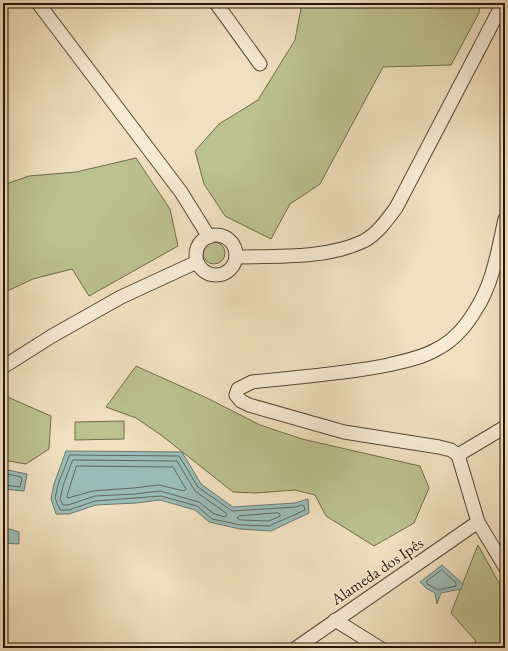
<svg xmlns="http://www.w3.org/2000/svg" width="508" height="651" font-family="'EB Garamond',serif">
<rect width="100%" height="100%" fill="#f0e0bf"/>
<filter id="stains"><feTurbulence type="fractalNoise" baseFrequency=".005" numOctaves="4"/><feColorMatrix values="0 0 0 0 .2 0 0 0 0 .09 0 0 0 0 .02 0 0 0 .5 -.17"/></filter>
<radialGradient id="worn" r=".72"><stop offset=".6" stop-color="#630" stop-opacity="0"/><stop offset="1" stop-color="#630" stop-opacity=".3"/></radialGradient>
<g fill="#bcc190" stroke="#706a4b">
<path d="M302 3H480L479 13 451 65 383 67 320 184 290 204 271 239 225 216 204 184 195 151 219 124 258 100 295 40Z"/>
<path d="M136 158 170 209 178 246 89 296 72 269 33 279 3 293V185L29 176 76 172Z"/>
<circle cx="214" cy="253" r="11"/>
<path d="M136 366 207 398 260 425 302 439 420 466 429 488 414 523 374 546 326 516 315 495 295 490 256 493 233 492 161 435 136 418 106 407Z"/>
<path d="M3 395 51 416 49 449 26 464 3 460Z"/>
<path d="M124 421V439L75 440V422Z"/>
<path d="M478 545 505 594V648H477L475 640 451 613Z"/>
</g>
<g fill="#9bbcb7" stroke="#6c7870">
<path d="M66 451 182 452 201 484 233 507 295 503 308 499 309 513 271 531 240 529 209 522 195 510 160 500 136 503 96 505 69 514H56L51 499 54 484Z"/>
<path d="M3 469 27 474 24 491 3 489Z"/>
<path d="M3 529H10L19 532V544L3 543Z"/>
<path d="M442 565 463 584 461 589 441 593 437 604 435 593 426 588 420 582Z"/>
</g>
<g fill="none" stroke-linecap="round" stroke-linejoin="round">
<g stroke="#60685e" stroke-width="1">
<path d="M70 455 179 456 198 487 232 511 295 507 302 505 304 506 305 510 269 526 241 525 212 519 197 506 161 496 95 501 69 510H60L55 498 58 485Z"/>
<path d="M73 460 177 461 195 491 226 513 227 515 225 517 214 514 199 502 160 491 135 494 95 496 68 505H63L60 499 63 486Z"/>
<path d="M78 466 173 467 186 489 184 491 159 485 134 488 93 491 68 498 67 496 76 467Z"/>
<path d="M3 473 21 477 22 479 20 487 3 485"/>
<path d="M278 513 280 514V516L269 521 241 520 237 518 239 516Z"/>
<path d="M442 570 456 583V586L438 590 427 584V581Z"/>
</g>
<defs>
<g id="street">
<path d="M38 3 181 192 209 237"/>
<path d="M216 3 260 64"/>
<circle cx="216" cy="255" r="20"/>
<path d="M236 257C277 256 326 259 364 241 377 234 387 220 396 208L503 3"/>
<path d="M3 367 52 336 121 297 197 262"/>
<path d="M505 427 458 455 478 522 505 567"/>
<path d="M458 455 451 450 439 447 344 432 249 405 241 401 236 395 238 389 252 382C298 377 343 374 388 365 404 361 422 358 437 349 453 341 466 326 475 311 493 284 498 250 505 219"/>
<path d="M335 620 380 648"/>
<path d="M296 648 478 522"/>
</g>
</defs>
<use href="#street" stroke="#584634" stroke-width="15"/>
<use href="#street" stroke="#f5ebd5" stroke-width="13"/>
</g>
<g text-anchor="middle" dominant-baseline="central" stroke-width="3" stroke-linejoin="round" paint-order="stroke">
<g font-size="16" fill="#251306" stroke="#f5ebd5">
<text transform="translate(377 571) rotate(-34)">Alameda dos Ipês</text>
</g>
</g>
<rect width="508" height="651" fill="none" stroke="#f0e0bf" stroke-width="16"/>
<rect x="4" y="4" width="500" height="643" fill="none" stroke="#251306" stroke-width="2"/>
<rect x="8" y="8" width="492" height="635" fill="none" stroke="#251306"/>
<rect width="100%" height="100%" filter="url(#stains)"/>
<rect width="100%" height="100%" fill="url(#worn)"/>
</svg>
